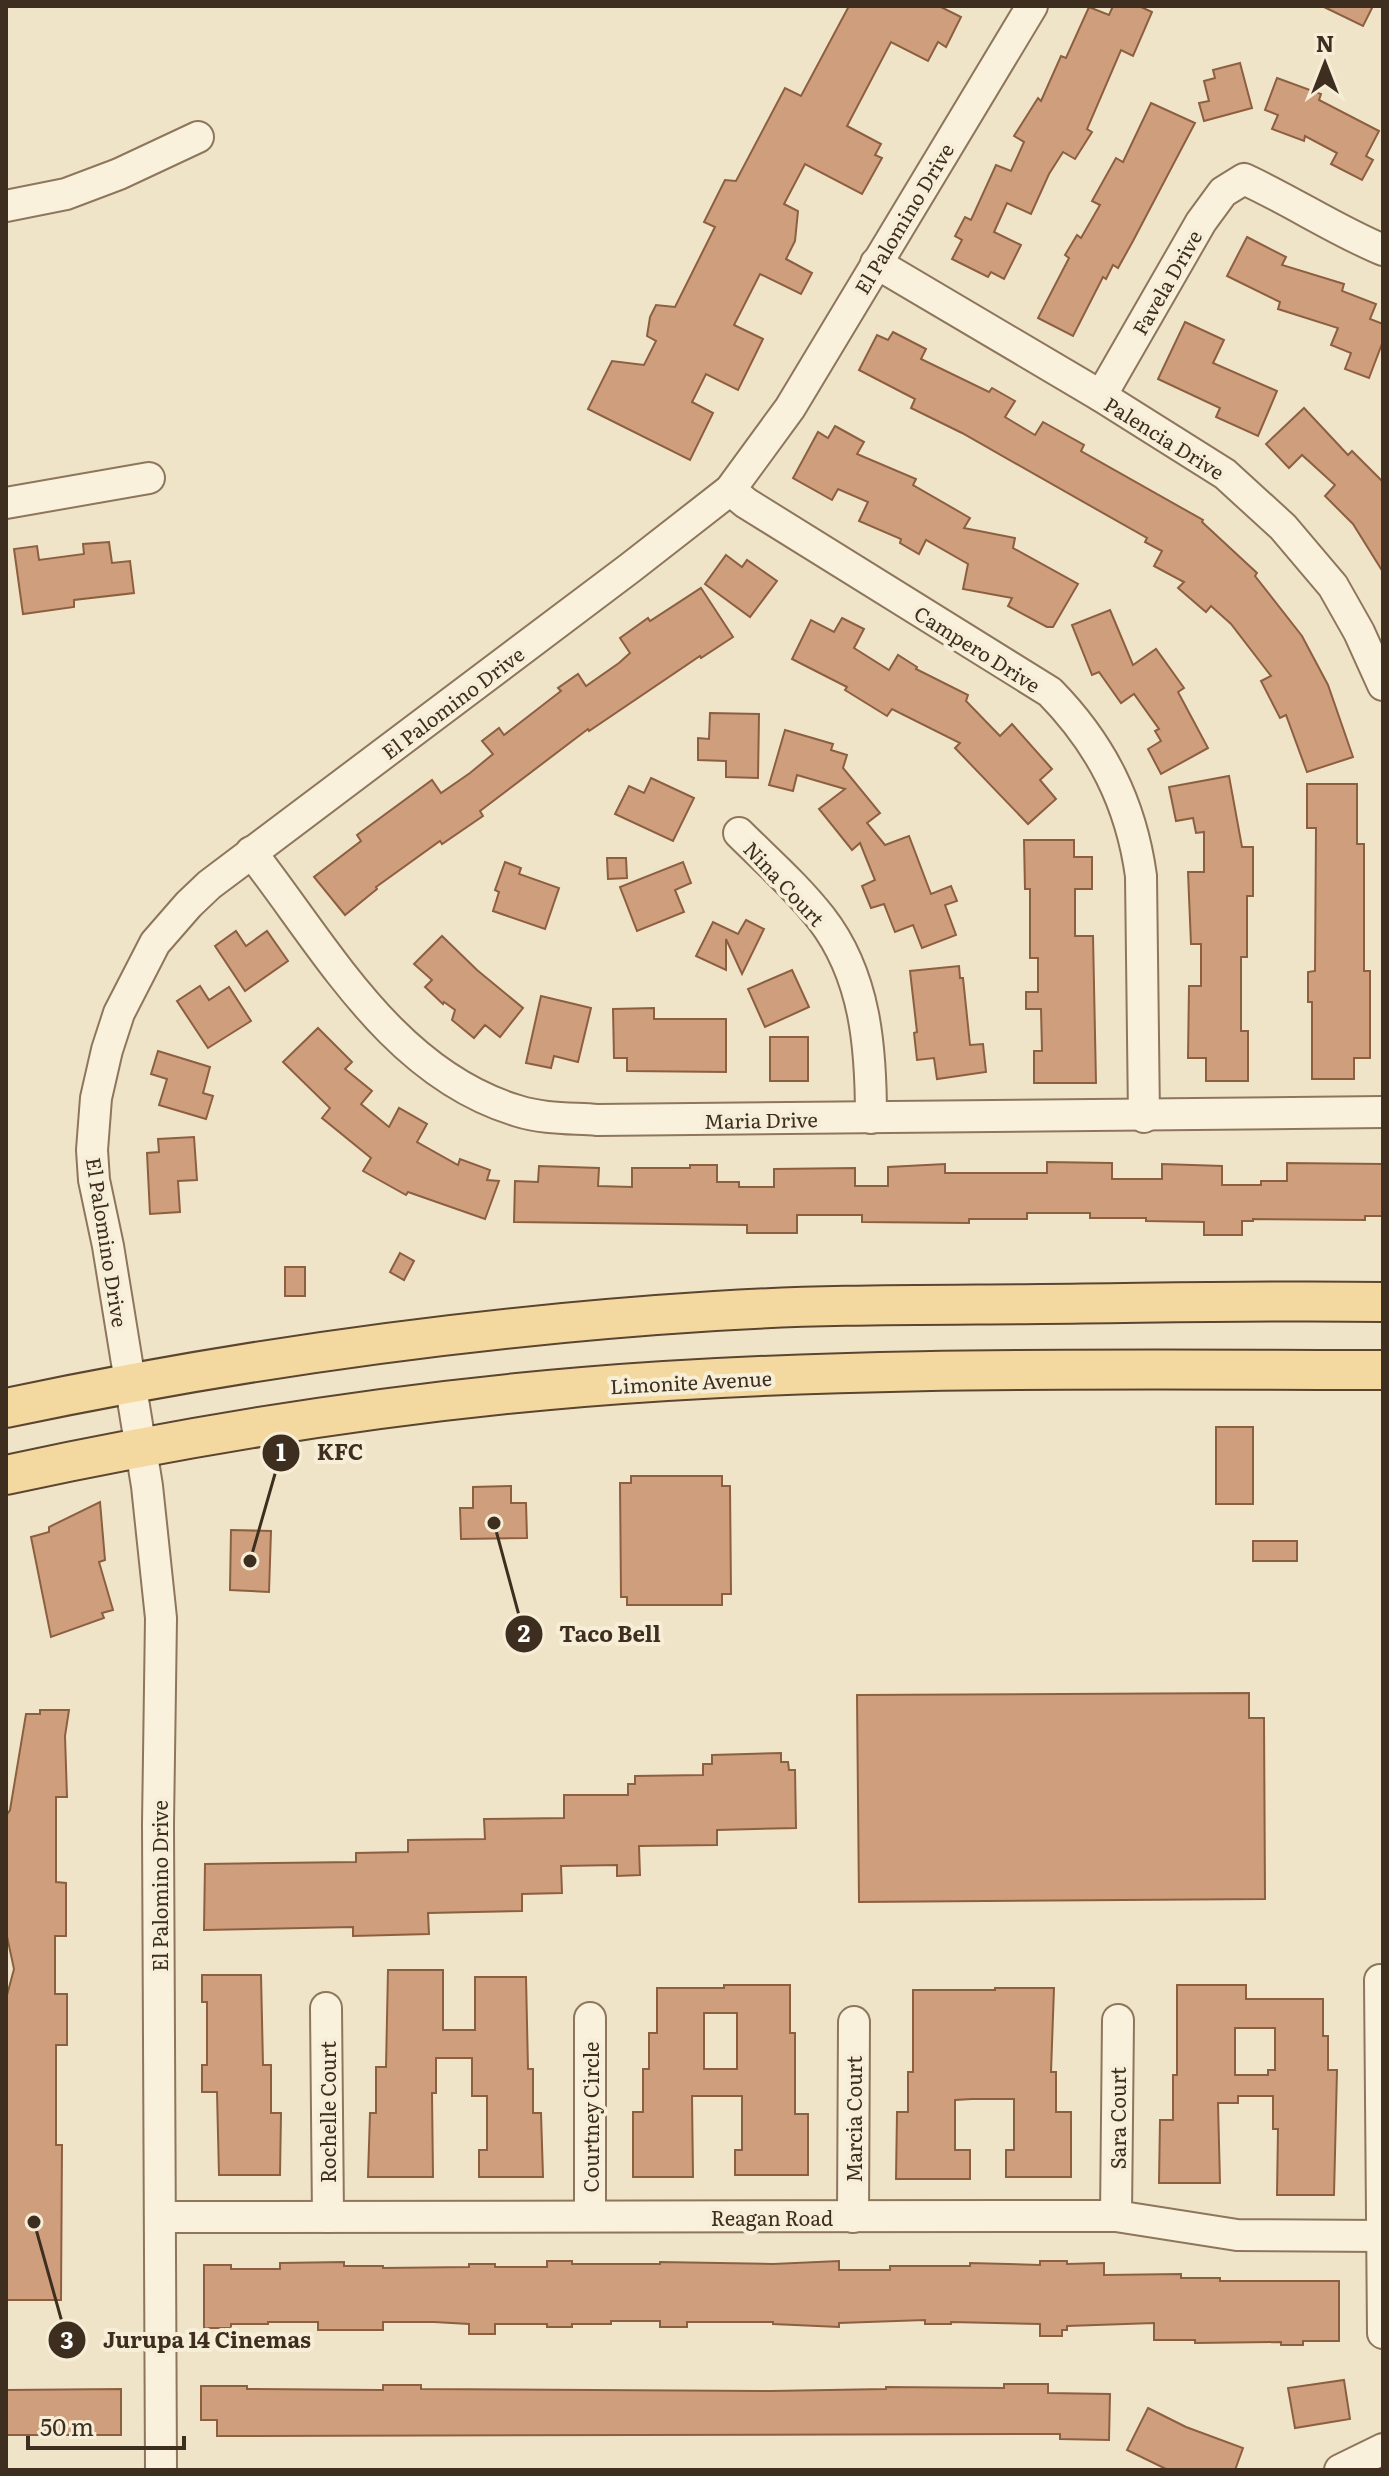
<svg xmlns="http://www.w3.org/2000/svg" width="1389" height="2476" font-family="Literata,serif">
<rect width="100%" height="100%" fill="#f0e4c8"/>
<g fill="#cf9f7d" stroke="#8d5f41" stroke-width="2" fill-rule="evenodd">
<path d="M849 6H939L961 17 946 47 938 42 928 61 891 42 847 126 881 144 875 155 882 158 862 194 805 164 784 204 798 211 795 241 786 259 812 273 801 294 760 274 734 325 763 339 738 390 706 374 692 402 713 413 690 460 588 409 612 361 644 365 656 341 647 336 650 317 656 305 675 307 715 227 704 222 725 180 736 181 785 88 801 96Z"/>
<path d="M1113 6H1139L1152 12 1133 56 1121 50 1087 129 1092 132 1075 159 1063 152 1049 174 1031 214 1007 203 994 232 1021 245 1004 279 991 272 988 277 952 259 962 240 955 236 965 217 971 220 996 165 1011 171 1024 142 1014 136 1038 98 1041 101 1061 56 1066 58 1089 7 1109 15Z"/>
<path d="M1322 6H1373L1363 26Z"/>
<path d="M1240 63 1252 108 1204 121 1199 103 1209 101 1204 81 1215 78 1213 70Z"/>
<path d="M1277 78 1321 94 1319 100 1379 131 1366 156 1373 160 1362 180 1331 164 1337 153 1305 136 1304 141 1272 129 1278 115 1265 110Z"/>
<path d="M1151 103 1195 123 1133 241 1118 268 1113 265 1106 279 1103 277 1073 336 1038 318 1069 258 1065 255 1077 235 1081 238 1100 205 1092 201 1116 158 1123 162Z"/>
<path d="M1247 237 1286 257 1282 265 1344 284 1342 291 1376 304 1370 319 1383 324V341L1369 378 1345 369 1351 353 1331 345 1338 328 1278 309 1280 302 1227 276Z"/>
<path d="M1185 322 1224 340 1213 363 1277 391 1258 436 1216 417 1220 408 1158 379Z"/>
<path d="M893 332 926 349 921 359 989 392 992 388 1015 401 1005 417 1035 435 1043 422 1084 445 1081 451 1203 520 1202 522 1257 573 1255 576 1302 636 1328 685 1353 757 1307 772 1286 715 1280 718 1261 681 1271 676 1231 624 1211 606 1206 612 1178 588 1184 582 1154 566 1162 551 1145 542 1147 538 962 433 911 408 915 399 859 370 877 335 888 340Z"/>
<path d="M1304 408 1348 455 1352 451 1383 482V572L1353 524 1325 496 1335 485 1302 455 1289 468 1266 444Z"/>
<path d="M835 426 864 442 857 454 916 479 913 485 970 518 964 528 1015 538 1013 548 1078 584 1053 627H1047L1008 606 1012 598 963 589 968 564 926 540 919 554 900 543 901 539 859 521 868 502 838 489 832 500 793 478 818 432 828 438Z"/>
<path d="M109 542 112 563 130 561 134 593 74 600V607L23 614 14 549 37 546 39 560 84 554 83 544Z"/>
<path d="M726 555 742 567 747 560 777 581 750 617 705 584Z"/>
<path d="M701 588 733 637 701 658 700 656 589 731 588 729 480 811 483 816 442 844 440 841 376 887 377 889 345 915 314 877 361 841 357 835 432 780 441 793 470 773 493 754 482 741 499 728 504 735 561 691 558 688 578 674 586 686 619 663 630 653 620 638 648 618 650 621Z"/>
<path d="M1110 610 1133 665 1156 649 1184 688 1178 692 1208 748 1161 774 1148 749 1161 741 1155 731 1159 729 1134 694 1121 703 1099 672 1092 675 1072 625Z"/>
<path d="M842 618 864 629 854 648 889 670 898 655 917 667 916 669 968 695 966 701 1000 736 1012 724 1052 769 1040 780 1056 799 1028 824 955 748 960 743 892 709 887 716 845 690 847 687 792 659 811 620 834 632Z"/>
<path d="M710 713 759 714 758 778 726 777V761L698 760V738L709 739Z"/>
<path d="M785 730 833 744 831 750 847 755 843 768 880 813 867 823 885 845 909 836 931 894 951 886 957 901 945 905 956 935 922 948 913 925 895 932 884 904 871 908 862 886 875 880 860 843 852 850 819 809 845 789 797 775 793 791 769 785Z"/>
<path d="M1229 776 1242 847H1253V896H1247V957H1241V1031H1248V1081H1206V1058H1188L1189 986H1201V944H1191L1188 872H1204V832L1196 833 1193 818 1176 821 1169 787Z"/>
<path d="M651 778 694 798 673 841 615 814 629 786 644 793Z"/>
<path d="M1307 784H1357V844H1364V971H1370V1058H1354V1079H1312V1002H1308V972L1315 971 1316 828H1307Z"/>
<path d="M1024 840H1074V857H1092V889H1075V936H1093L1096 1083H1034V1051H1042L1041 1009H1026V992H1038V958H1030V889H1025Z"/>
<path d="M607 858H626L627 878 608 879Z"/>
<path d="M505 862 521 868 519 874 559 888 545 929 493 911 499 892 495 890Z"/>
<path d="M683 862 691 883 675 890 684 912 637 931 620 887Z"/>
<path d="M746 920 764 929 742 974 726 939V970L696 956 713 922 738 934Z"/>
<path d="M236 931 246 946 267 931 288 961 245 991 215 946Z"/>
<path d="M442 936 477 970 523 1008 500 1037 485 1025 474 1038 452 1020 455 1010 444 1002 443 1004 425 987 432 980 414 964Z"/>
<path d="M959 966 960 978H963L970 1045 983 1044 986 1072 937 1079 934 1058 917 1060 914 1033 917 1032 910 971Z"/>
<path d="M792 970 809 1007 765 1027 748 989Z"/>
<path d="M200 986 209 1000 229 987 251 1021 208 1048 177 1001Z"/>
<path d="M541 996 591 1008 578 1062 554 1056 551 1068 526 1063Z"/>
<path d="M654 1008V1019H726V1072L627 1071V1058H614L613 1009Z"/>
<path d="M318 1028 352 1062 345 1069 372 1091 361 1104 389 1127 399 1108 427 1124 417 1142 458 1165 460 1159 490 1170 487 1180 499 1181 485 1219 408 1192 406 1195 363 1171 371 1158 322 1118 330 1108 283 1062Z"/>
<rect x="770" y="1037" width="38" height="44"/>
<path d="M158 1051 210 1067 203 1093 213 1096 206 1119 159 1105 167 1079 151 1074Z"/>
<path d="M194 1137 197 1180 178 1181 180 1212 150 1214 147 1153 159 1152 158 1139Z"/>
<path d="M1047 1162 1112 1163V1179H1162V1164L1222 1166V1185H1261V1181H1287V1163L1383 1164V1216H1365V1220L1253 1219V1221H1242V1235H1204V1222L1146 1221V1218H1090V1213H1027V1219H969V1223L862 1222V1215H797V1233H747V1225L514 1222 515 1181 538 1182 539 1166 599 1168 598 1186 632 1187V1168H690V1165H717V1182H739V1187H774V1169L855 1168V1186H888V1167L945 1164V1173H1047Z"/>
<path d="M400 1253 414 1261 404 1280 390 1272Z"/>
<rect x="285" y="1267" width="20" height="29"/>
<rect x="1216" y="1427" width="37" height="77"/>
<path d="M631 1476H722V1486H730L731 1594H722V1605H627V1597H621L620 1483H631Z"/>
<path d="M511 1486V1503H526L527 1538 461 1539 460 1508H473V1487Z"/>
<path d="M100 1502 105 1560 99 1562 113 1610 102 1613 104 1618 51 1637 31 1537 49 1532V1527Z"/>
<path d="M231 1530 271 1531 269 1592 230 1590Z"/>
<rect x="1253" y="1541" width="44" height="20"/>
<path d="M1249 1693V1718H1264L1265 1899 859 1902 857 1695Z"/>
<path d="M40 1710H69L65 1736 67 1797H56V1882L66 1883V1936H55V1994H67V2045H56V2145H62L61 2300H6V1999L14 1969 6 1932V1816L10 1810 26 1714H40Z"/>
<path d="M781 1753V1762H788L789 1770H795L796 1828 717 1830V1845L639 1846 640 1875 617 1876V1865L561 1866 562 1893 522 1894V1911L428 1913 429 1934 353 1936V1927L204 1930 205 1864 356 1862V1853L408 1852V1840L485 1839 484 1819 564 1818V1795H628V1784H635V1776L703 1775V1764H712V1755Z"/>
<path d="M388 1970H443V2030H475V1977H526L528 2069H533V2113H541L543 2177H479V2150H487V2096H472V2058H436V2093H432L433 2177H368L370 2113H376V2067H386Z"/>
<path d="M202 1975H261L263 2065H271V2113H281L280 2175H219L217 2092H202V2065H207V2002H202Z"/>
<path d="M724 1985H790V2033H795V2114H808V2175H735V2150H742V2096H692L693 2177H633V2112H643V2069H649V2033H657V1988H724ZM704 2013H737V2069H704Z"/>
<path d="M1177 1985H1246V1999H1323V2036H1328V2070H1337L1334 2195H1277L1278 2129H1273V2096H1238V2103H1218L1220 2183H1159L1160 2120H1173V2075H1177ZM1235 2028H1275V2070H1268V2075H1235Z"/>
<path d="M995 1988H1054L1051 2072H1056V2112H1071V2177H1006V2150H1014V2099H972L955 2100V2150H970V2179H896L897 2112H908V2072H913V1990H995Z"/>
<path d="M547 2261H572V2264H660V2262L773 2264 839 2261V2270H890V2266H970V2263L1040 2265V2261H1067V2264L1104 2263V2275L1181 2274V2278H1220V2281H1339V2341H1303V2345H1281V2342L1195 2343V2340H1154V2323L1067 2326V2330H1062V2336H1040V2324L951 2322V2324H925V2320L839 2323V2327L773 2324V2322H687V2327H660V2321H611V2324H572V2327H547V2324H495V2334H469V2324L434 2322H383V2330H318V2322H268V2324H231V2328H204V2265H231V2269H280V2263L344 2262V2266H383V2268L469 2267V2264H495V2267H547Z"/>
<path d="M1344 2380 1350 2419 1295 2428 1288 2388Z"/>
<path d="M1004 2384H1048V2393L1110 2394 1109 2440 1060 2439V2434L217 2436V2420H201V2386H247V2389L383 2390V2385H421V2389L771 2391 886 2389V2387L1004 2388Z"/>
<path d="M121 2389V2435H6V2390Z"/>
<path d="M1148 2408 1186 2427 1243 2448 1235 2470H1168L1127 2450Z"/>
</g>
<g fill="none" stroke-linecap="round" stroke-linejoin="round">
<defs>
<g id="minor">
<path d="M6 206 66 194 119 174 198 137"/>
<path d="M876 263 1101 396 1225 474 1283 527 1333 586 1359 632 1383 685"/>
<path d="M1101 396 1201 222 1223 192 1244 179C1292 201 1335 230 1383 250"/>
<path d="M730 490 746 503 1050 692C1101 744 1131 803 1141 876L1144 1117"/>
<path d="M6 503 149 478"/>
<path d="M739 833C766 860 797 887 821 918 866 976 871 1048 871 1118"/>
<path d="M251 852C326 948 393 1074 518 1111 543 1119 572 1118 597 1120L1383 1112"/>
<path d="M1380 1980 1383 2333"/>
<path d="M326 2008 328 2217"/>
<path d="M590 2216V2018"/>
<path d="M1116 2216 1118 2020"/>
<path d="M160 2217 1116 2216 1237 2235 1383 2236"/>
<path d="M853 2217 854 2022"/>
<path d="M161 2470 158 1824 161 1618 147 1486 108 1246 94 1180 92 1150 96 1098 107 1050 119 1013 155 943 189 904 209 885 630 568 730 490 790 408 1032 6"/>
<path d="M1340 2470 1383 2449"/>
</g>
<g id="major">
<path d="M6 1408C239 1359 477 1326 715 1311 824 1304 933 1305 1042 1304 1156 1303 1269 1300 1383 1302"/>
<path d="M6 1475C196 1434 390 1403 583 1387 849 1365 1117 1370 1383 1370"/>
</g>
</defs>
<use href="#minor" stroke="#8d765c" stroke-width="34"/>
<use href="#major" stroke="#5b4430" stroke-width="42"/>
<use href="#minor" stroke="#faf1dc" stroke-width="30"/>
<use href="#major" stroke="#f3d9a0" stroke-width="38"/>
</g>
<g text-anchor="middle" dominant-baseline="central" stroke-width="8" stroke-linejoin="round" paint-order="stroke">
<g font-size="20" fill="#3d2e20" stroke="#f7eed8">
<text transform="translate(903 218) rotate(-59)">El Palomino Drive</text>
<text transform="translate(1166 282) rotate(-60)">Favela Drive</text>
<text transform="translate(1165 437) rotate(32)">Palencia Drive</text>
<text transform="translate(978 648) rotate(32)">Campero Drive</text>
<text transform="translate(452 702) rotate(-37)">El Palomino Drive</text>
<text transform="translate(785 883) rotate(47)">Nina Court</text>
<text transform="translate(761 1119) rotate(-1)">Maria Drive</text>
<text transform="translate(108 1242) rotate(81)">El Palomino Drive</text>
<text transform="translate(691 1381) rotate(-3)">Limonite Avenue</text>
<text transform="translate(159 1886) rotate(-90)">El Palomino Drive</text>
<text transform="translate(327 2112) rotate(-90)">Rochelle Court</text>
<text transform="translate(590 2117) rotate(-90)">Courtney Circle</text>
<text transform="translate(1117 2118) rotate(-90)">Sara Court</text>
<text transform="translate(853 2119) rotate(-90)">Marcia Court</text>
<text x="772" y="2217">Reagan Road</text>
</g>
</g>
<path fill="none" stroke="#3d2e20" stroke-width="3" d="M250 1561L281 1453M494 1523L524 1634M34 2222L67 2340"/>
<g fill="#3d2e20" stroke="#f7eed8" stroke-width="3">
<circle cx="250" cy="1561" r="8"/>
<circle cx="494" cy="1523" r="8"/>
<circle cx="34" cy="2222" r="8"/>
<circle cx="281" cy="1453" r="20"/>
<circle cx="524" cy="1634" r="20"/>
<circle cx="67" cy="2340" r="20"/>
</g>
<g font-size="24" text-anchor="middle" font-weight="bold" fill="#fff">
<text x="281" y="1461">1</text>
<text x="524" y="1642">2</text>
<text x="67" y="2349">3</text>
</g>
<g font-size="22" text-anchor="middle" font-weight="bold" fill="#3d2e20" stroke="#f7eed8" stroke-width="8" stroke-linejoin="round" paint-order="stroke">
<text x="340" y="1460">KFC</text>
<text x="610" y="1642">Taco Bell</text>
<text x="207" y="2348">Jurupa 14 Cinemas</text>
</g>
<rect width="1389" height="2476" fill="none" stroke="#3d2e20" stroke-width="16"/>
<g transform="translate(1325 64)" stroke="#f7eed8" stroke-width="6" paint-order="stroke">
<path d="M0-6L14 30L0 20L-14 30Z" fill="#3d2e20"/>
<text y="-12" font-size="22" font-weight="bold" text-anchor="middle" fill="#3d2e20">N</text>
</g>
<path d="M28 2436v12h156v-12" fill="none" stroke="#3d2e20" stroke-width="4"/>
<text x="40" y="2436" font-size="24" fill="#3d2e20" stroke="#f7eed8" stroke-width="6" paint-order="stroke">50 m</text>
</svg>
